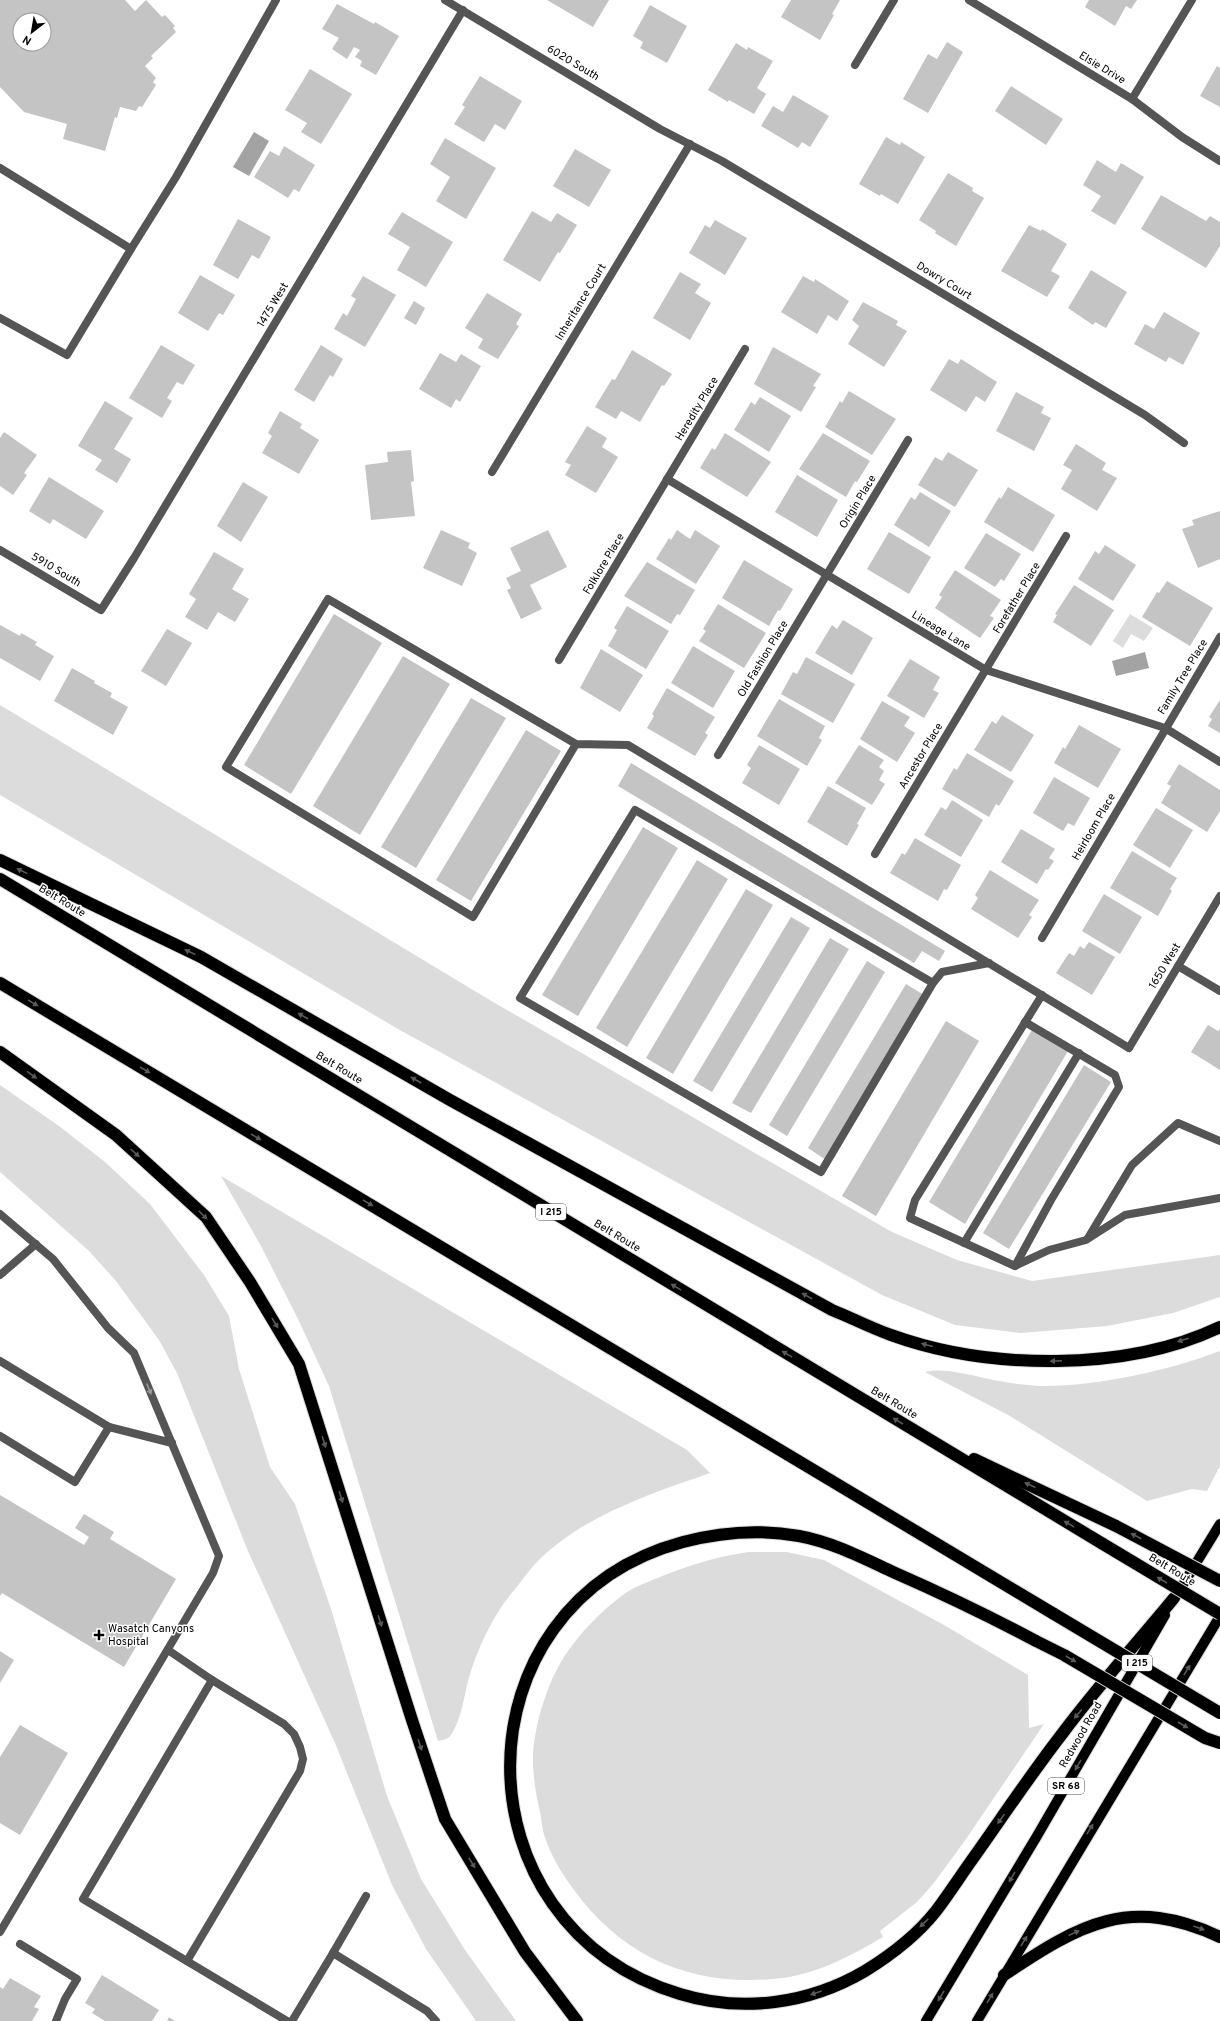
<svg xmlns="http://www.w3.org/2000/svg" width="1220" height="2021" font-family="Overpass,sans-serif">
<rect width="100%" height="100%" fill="#fff"/>
<g fill="#dcdcdc">
<path d="M1130 614 1153 628 1144 641 1131 634 1123 648 1113 641Z"/>
<path d="M0 705 488 999 892 1232 957 1260 1032 1281 1220 1255V1297L1173 1313 1107 1326 1021 1333 955 1325 882 1295 398 1029 0 795Z"/>
<path d="M0 1085 59 1126 105 1162 150 1204 204 1275 229 1316 239 1369 270 1467 295 1504 331 1609 387 1796 421 1879 465 1950 516 2021H476L426 1949 392 1885 335 1743 248 1551 177 1373 159 1340 116 1281 89 1251 0 1172Z"/>
<path d="M221 1176 687 1450 710 1473C650 1494 579 1517 534 1565 524 1577 514 1591 504 1603 490 1623 478 1649 471 1671 464 1692 463 1717 451 1735 449 1739 442 1740 438 1741L329 1386 298 1319 261 1246Z"/>
<path d="M1220 1351V1466L1207 1491 1192 1489 1147 1501 1010 1416 925 1372C943 1368 959 1373 976 1376 996 1381 1018 1385 1039 1386 1094 1387 1168 1371 1220 1351Z"/>
<path d="M749 1552H787L824 1560 944 1625 1028 1675 1029 1728 1044 1724 964 1842 933 1884 917 1902 880 1931 883 1937C849 1957 813 1976 773 1979 690 1986 623 1957 574 1890 563 1875 552 1858 546 1840 542 1831 542 1821 540 1812 536 1795 533 1777 533 1759 533 1730 546 1687 561 1662 578 1634 605 1606 632 1589 639 1585 648 1582 655 1579 687 1566 714 1557 749 1552Z"/>
</g>
<g fill="#a3a3a3">
<path d="M254 132 269 141 249 176 233 167Z"/>
<path d="M1145 652 1149 668 1116 676 1112 661Z"/>
</g>
<g fill="#c4c4c4" fill-rule="evenodd">
<path d="M0 0H125L135 11 146 0 162 17 165 15 175 26 173 28 176 32 151 56 153 58 145 66 156 78 153 82 156 85 142 107 139 106 136 111 120 107 117 118 115 117 105 151 63 139 67 124 24 112 0 87ZM20 20H44V44H20Z"/>
<path d="M547 0H609L593 27Z"/>
<path d="M791 0H840L832 14 834 15 820 40 781 17Z"/>
<path d="M1089 0H1137L1131 9 1126 6 1115 26 1085 7Z"/>
<path d="M337 4 374 24 375 22 399 36 376 75 360 66 362 61 355 57 360 50 354 47 347 59 332 49 339 38 322 29Z"/>
<path d="M650 5 687 26 667 63 640 48 643 42 633 36Z"/>
<path d="M947 42 963 52 928 113 903 99 928 54 937 59Z"/>
<path d="M736 43 747 50 748 47 773 61 757 88 766 94 754 114 729 100 728 102 708 90Z"/>
<path d="M1217 66 1220 68V107L1200 96Z"/>
<path d="M310 69 352 94 321 144 301 132 307 123 285 110Z"/>
<path d="M480 76 522 101 505 130 495 124 484 142 454 124 465 107 462 105Z"/>
<path d="M1011 86 1063 119 1046 145 995 111Z"/>
<path d="M793 95 829 116 810 147 802 142 798 148 761 126 773 106 783 112Z"/>
<path d="M886 137 900 145 901 142 925 157 898 204 881 194 880 196 859 184Z"/>
<path d="M445 138 496 168 466 219 436 201 450 177 430 164Z"/>
<path d="M284 146 315 165 299 192 294 189 288 198 254 177 270 151 279 156Z"/>
<path d="M575 149 611 170 589 207 553 186Z"/>
<path d="M1097 160 1116 172 1121 163 1144 177 1115 225 1091 211 1101 196 1083 185Z"/>
<path d="M948 173 973 188 972 191 984 198 956 246 935 233 936 231 919 220Z"/>
<path d="M1161 195 1206 221 1210 216 1220 222V246L1206 268 1141 229Z"/>
<path d="M532 211 551 222 557 213 577 225 560 253 558 252 540 282 503 260Z"/>
<path d="M402 212 453 242 426 287 397 270 410 247 388 234Z"/>
<path d="M238 219 271 237 259 259 252 255 238 279 213 265Z"/>
<path d="M715 220 747 238 725 275 689 253 705 225 710 228Z"/>
<path d="M1029 225 1041 231 1042 229 1067 244 1051 271 1060 276 1047 297 1001 271Z"/>
<path d="M1091 270 1127 292 1106 328 1095 322 1093 325 1068 308Z"/>
<path d="M680 272 701 284 695 293 711 303 690 340 653 318Z"/>
<path d="M200 275 235 295 223 315 219 313 208 331 178 313Z"/>
<path d="M363 276 396 295 365 347 334 329 343 313 347 316 356 299 351 296Z"/>
<path d="M803 276 814 282 815 279 849 301 837 321 828 315 817 334 781 312Z"/>
<path d="M487 293 522 314 516 324 519 326 498 359 478 348 483 339 465 328Z"/>
<path d="M414 301 425 308 416 325 404 318Z"/>
<path d="M863 302 898 321 896 325 907 331 884 367 848 344 859 326 852 320Z"/>
<path d="M1164 312 1200 333 1183 365 1169 357 1166 362 1134 344 1145 324 1154 329Z"/>
<path d="M161 345 195 365 183 385 177 382 167 398 172 401 162 418 129 398Z"/>
<path d="M321 345 343 359 333 377 330 375 314 402 294 390Z"/>
<path d="M773 347 821 374 813 386 816 387 801 412 754 384Z"/>
<path d="M632 350 672 374 664 386 662 385 640 422 621 411 616 419 595 407 612 379 615 380Z"/>
<path d="M440 353 456 362 461 354 481 366 460 402 456 399 451 408 419 389Z"/>
<path d="M949 359 958 364 961 359 997 382 985 402 976 396 966 412 930 390Z"/>
<path d="M849 391 896 419 872 455 825 427 840 401 842 403Z"/>
<path d="M1016 392 1044 407 1041 413 1051 418 1034 451 996 431Z"/>
<path d="M760 397 791 416 769 452 734 430 751 402 755 405Z"/>
<path d="M105 401 133 418 114 449 131 459 117 483 95 470 102 460 78 446Z"/>
<path d="M280 411 302 424 300 428 319 440 299 474 262 453 272 436 268 433Z"/>
<path d="M587 426 607 438 602 447 618 457 596 493 565 475 571 465 565 462Z"/>
<path d="M4 432 37 455 24 473 27 475 13 495 0 486V438Z"/>
<path d="M725 433 771 462 747 497 700 468 712 448 715 450Z"/>
<path d="M823 433 870 461 857 482 855 481 846 497 799 469Z"/>
<path d="M1076 444 1106 463 1102 470 1117 478 1097 511 1061 489 1072 470 1063 465Z"/>
<path d="M411 450 414 481 411 482 415 516 371 520 365 465 388 462 387 452Z"/>
<path d="M948 452 978 470 955 507 918 485 935 457 942 461Z"/>
<path d="M797 475 838 500 817 537 775 512Z"/>
<path d="M49 477 104 511 86 539 53 519 50 524 29 511Z"/>
<path d="M243 482 268 497 241 542 217 526Z"/>
<path d="M1008 487 1055 515 1033 552 984 522 999 497 1001 499Z"/>
<path d="M920 492 951 511 929 547 894 525 911 497 915 500Z"/>
<path d="M1220 511V559L1198 568 1182 529 1194 525 1192 520Z"/>
<path d="M441 530 470 543 468 548 477 553 462 586 423 568Z"/>
<path d="M548 530 567 567 530 585 542 609 521 619 507 590 511 588 506 578 521 571 510 548Z"/>
<path d="M677 530 690 539 695 530 720 546 696 584 656 559 669 538 671 540Z"/>
<path d="M889 532 931 557 909 594 867 569Z"/>
<path d="M986 533 1021 554 1004 581 1001 579 995 587 964 568Z"/>
<path d="M1105 545 1136 565 1113 601 1078 579 1095 551 1099 554Z"/>
<path d="M214 552 244 569 232 589 249 599 235 622 218 612 207 630 185 617 196 599 189 594Z"/>
<path d="M744 560 793 589 780 611 778 610 769 626 722 598Z"/>
<path d="M647 562 695 590 680 615 677 614 671 624 624 596Z"/>
<path d="M955 570 1001 600 990 616 994 618 980 638 935 608 942 597 939 595Z"/>
<path d="M1167 581 1213 608 1190 646 1142 617 1157 592 1159 593Z"/>
<path d="M1074 585 1114 610 1091 646 1053 622 1057 615 1055 614Z"/>
<path d="M718 604 766 633 744 668 699 641 706 631 703 629Z"/>
<path d="M627 606 669 631 646 669 608 646 617 630 614 628Z"/>
<path d="M334 614 382 643 291 794 244 765Z"/>
<path d="M843 620 873 638 852 675 815 653 832 625 837 629Z"/>
<path d="M0 625 20 636 21 633 37 642 35 645 54 656 40 681 0 658Z"/>
<path d="M167 629 192 643 166 686 141 671Z"/>
<path d="M693 646 735 671 713 708 671 683Z"/>
<path d="M601 649 643 675 620 712 580 688Z"/>
<path d="M403 656 450 684 360 835 313 806Z"/>
<path d="M806 657 855 684 833 723 781 694 793 672 797 674Z"/>
<path d="M910 659 940 677 933 690 939 693 924 718 887 696Z"/>
<path d="M72 668 95 681 94 683 112 693 110 697 128 707 113 735 54 701Z"/>
<path d="M667 688 715 717 705 733 708 735 695 756 647 728 654 716 652 714Z"/>
<path d="M471 698 506 718 416 868 381 847Z"/>
<path d="M779 699 825 726 819 738 822 740 807 766 757 736Z"/>
<path d="M1220 700V733L1208 726 1212 719 1209 717Z"/>
<path d="M882 701 910 717 904 726 915 733 897 762 860 739Z"/>
<path d="M1002 715 1034 735 1011 772 974 750 992 721 996 724Z"/>
<path d="M1079 725 1121 749 1098 788 1054 763 1063 747 1065 749Z"/>
<path d="M526 730 561 751 471 901 436 880Z"/>
<path d="M759 745 800 769 779 805 742 783 751 768 747 765Z"/>
<path d="M859 745 884 760 879 767 884 771 879 780 885 784 872 805 835 783Z"/>
<path d="M967 753 1014 781 999 806 996 804 989 817 942 789 954 768 957 770Z"/>
<path d="M631 763 945 951 939 961 922 951 914 963 618 786Z"/>
<path d="M1179 764 1220 790V811L1207 832 1161 803 1171 786 1167 784Z"/>
<path d="M1054 777 1090 798 1074 826 1068 823 1063 831 1033 813Z"/>
<path d="M828 786 866 808 857 824 859 825 847 846 807 822Z"/>
<path d="M952 800 983 820 961 857 924 835 941 807 946 810Z"/>
<path d="M1156 808 1193 830 1170 868 1133 845Z"/>
<path d="M643 827 678 848 578 1016 542 995Z"/>
<path d="M1021 829 1055 849 1049 858 1054 861 1048 870 1046 869 1037 884 1001 862Z"/>
<path d="M915 838 961 865 947 890 944 889 938 901 890 873 902 853 905 855Z"/>
<path d="M1132 851 1177 878 1170 889 1172 891 1158 916 1110 888Z"/>
<path d="M697 860 728 879 627 1047 596 1028Z"/>
<path d="M990 870 1039 900 1029 915 1032 917 1018 938 971 909 978 898 975 895Z"/>
<path d="M746 889 773 905 673 1074 646 1058Z"/>
<path d="M1104 894 1142 917 1120 954 1082 931Z"/>
<path d="M791 917 810 928 712 1092 693 1081Z"/>
<path d="M830 938 849 949 751 1113 732 1103Z"/>
<path d="M1089 942 1115 957 1092 995 1056 973 1069 953 1074 956 1080 946 1084 949Z"/>
<path d="M867 961 885 972 787 1136 769 1125Z"/>
<path d="M906 984 924 995 826 1160 808 1148Z"/>
<path d="M946 1021 979 1041 876 1216 842 1196Z"/>
<path d="M1208 1025 1218 1031 1220 1029V1070L1191 1052Z"/>
<path d="M1032 1030 1068 1051 965 1224 929 1202Z"/>
<path d="M1084 1065 1111 1082 1009 1249 983 1233Z"/>
<path d="M0 1495 84 1545 89 1537 75 1528 84 1514 114 1532 110 1539 176 1579 124 1667 2 1593 0 1596Z"/>
<path d="M0 1651 14 1660 0 1683Z"/>
<path d="M20 1725 68 1753 20 1835 0 1823V1757Z"/>
<path d="M102 1975 159 2010 152 2021H105L92 2013 95 2009 85 2003Z"/>
<path d="M10 1978 41 1996 34 2007 39 2009 32 2021H0V1987L3 1989Z"/>
<path d="M169 2017 175 2021H167Z"/>
</g>
<g fill="none" stroke-linecap="round" stroke-linejoin="round">
<defs>
<g id="primary">
<path d="M1176 1596 1220 1524"/>
<path d="M926 2021 1037 1836 1165 1615"/>
<path d="M977 2021 1220 1616"/>
</g>
<g id="motorway">
<path d="M0 860 201 957 450 1100 832 1310C852 1318 871 1328 891 1335 988 1370 1126 1372 1220 1327"/>
<path d="M0 879 1103 1544"/>
<path d="M0 983 1054 1614"/>
<path d="M0 1052 116 1135 206 1217 250 1282 299 1364 412 1720 445 1819 525 1952 577 2021"/>
<path d="M974 1459 1116 1526"/>
<path d="M1036 1641C989 1616 941 1593 893 1572 863 1558 832 1542 799 1536 760 1529 721 1532 683 1542 453 1604 453 1926 680 1994 742 2013 809 2004 865 1971 891 1955 917 1935 936 1911 949 1894 961 1875 974 1857 1003 1816 1031 1774 1062 1734 1097 1687 1137 1643 1174 1598"/>
<path d="M1004 1975C1080 1924 1130 1895 1220 1937"/>
</g>
</defs>
<use href="#primary" stroke="#dbdbdb" stroke-width="12"/>
<use href="#motorway" stroke="#dbdbdb" stroke-width="14"/>
<g stroke="#555" stroke-width="8">
<path d="M0 168 131 249 176 177 276 0"/>
<path d="M0 318 67 355 131 249"/>
<path d="M576 744 328 599 226 767 473 917 576 744 628 745 1129 1048"/>
<path d="M1178 966 1220 991"/>
<path d="M933 983 635 810 520 998 821 1172 933 983 942 972 989 963"/>
<path d="M1042 995 915 1200 910 1218 1015 1266 1049 1250 1086 1240 1125 1215 1220 1198"/>
<path d="M0 1214 53 1259 108 1328 134 1353 219 1556 213 1573 0 1932"/>
<path d="M1088 1238 1132 1165 1178 1123 1220 1141"/>
<path d="M964 1243 1079 1053"/>
<path d="M1015 1266 1051 1200 1119 1087 1115 1075 1025 1022"/>
<path d="M0 1275 36 1244"/>
<path d="M0 1361 109 1427 172 1443"/>
<path d="M0 1436 75 1482 109 1427"/>
<path d="M168 1650 212 1680 284 1724 294 1734 300 1747 303 1759 300 1771 187 1961"/>
<path d="M212 1680 83 1899 287 2021"/>
<path d="M20 1944 77 1979 65 1999 56 2021"/>
<path d="M333 1953 366 1896"/>
<path d="M292 2021 333 1953 427 2011 436 2021"/>
</g>
<g stroke="#555" stroke-width="8">
<path d="M445 0 660 129 722 161 1145 415 1184 443"/>
<path d="M969 0 1132 99 1182 137 1220 161"/>
<path d="M855 65 894 0"/>
<path d="M1132 99 1192 0"/>
<path d="M492 472 690 144"/>
<path d="M667 479 986 670 1165 728 1220 762"/>
<path d="M0 550 101 610 134 558 463 10"/>
<path d="M559 660 745 349"/>
<path d="M718 755 908 440"/>
<path d="M875 854 1066 536"/>
<path d="M1042 938 1220 637"/>
<path d="M1129 1048 1220 896"/>
</g>
<use href="#primary" stroke="#000" stroke-width="10"/>
<use href="#motorway" stroke="#000" stroke-width="12"/>
<defs>
<g id="motorway-bridge">
<path d="M1116 1526 1220 1581"/>
<path d="M1103 1544 1220 1614"/>
<path d="M1054 1614 1220 1713"/>
<path d="M1036 1641 1064 1655 1205 1738 1220 1743"/>
</g>
</defs>
<use href="#motorway-bridge" stroke="#dbdbdb" stroke-width="14" stroke-linecap="butt"/>
<use href="#motorway-bridge" stroke="#000" stroke-width="12"/>
</g>
<defs><path id="oneway-solid" d="M-6-.8H1V-3.2L6.5 0L1 3.2V.8H-6Z"/></defs>
<g fill="#595959">
<use href="#oneway-solid" transform="translate(22 871) rotate(-154)"/>
<use href="#oneway-solid" transform="translate(190 952) rotate(-154)"/>
<use href="#oneway-solid" transform="translate(33 1003) rotate(31)"/>
<use href="#oneway-solid" transform="translate(303 1016) rotate(-150)"/>
<use href="#oneway-solid" transform="translate(145 1070) rotate(31)"/>
<use href="#oneway-solid" transform="translate(32 1075) rotate(36)"/>
<use href="#oneway-solid" transform="translate(416 1080) rotate(-150)"/>
<use href="#oneway-solid" transform="translate(256 1137) rotate(31)"/>
<use href="#oneway-solid" transform="translate(135 1153) rotate(42)"/>
<use href="#oneway-solid" transform="translate(368 1203) rotate(31)"/>
<use href="#oneway-solid" transform="translate(203 1215) rotate(45)"/>
<use href="#oneway-solid" transform="translate(676 1287) rotate(-149)"/>
<use href="#oneway-solid" transform="translate(807 1296) rotate(-151)"/>
<use href="#oneway-solid" transform="translate(275 1323) rotate(59)"/>
<use href="#oneway-solid" transform="translate(1183 1340) rotate(163)"/>
<use href="#oneway-solid" transform="translate(927 1345) rotate(-165)"/>
<use href="#oneway-solid" transform="translate(787 1354) rotate(-149)"/>
<use href="#oneway-solid" transform="translate(1056 1361) rotate(178)"/>
<use href="#oneway-solid" transform="translate(898 1421) rotate(-149)"/>
<use href="#oneway-solid" transform="translate(324 1442) rotate(73)"/>
<use href="#oneway-solid" transform="translate(1030 1485) rotate(-155)"/>
<use href="#oneway-solid" transform="translate(341 1497) rotate(72)"/>
<use href="#oneway-solid" transform="translate(1069 1524) rotate(-149)"/>
<use href="#oneway-solid" transform="translate(1136 1536) rotate(-152)"/>
<use href="#oneway-solid" transform="translate(1162 1580) rotate(-149)"/>
<use href="#oneway-solid" transform="translate(380 1621) rotate(72)"/>
<use href="#oneway-solid" transform="translate(1071 1659) rotate(30)"/>
<use href="#oneway-solid" transform="translate(1187 1670) rotate(-59)"/>
<use href="#oneway-solid" transform="translate(1078 1714) rotate(130)"/>
<use href="#oneway-solid" transform="translate(1183 1725) rotate(30)"/>
<use href="#oneway-solid" transform="translate(420 1745) rotate(71)"/>
<use href="#oneway-solid" transform="translate(1078 1765) rotate(120)"/>
<use href="#oneway-solid" transform="translate(1001 1819) rotate(125)"/>
<use href="#oneway-solid" transform="translate(1090 1829) rotate(-59)"/>
<use href="#oneway-solid" transform="translate(472 1863) rotate(59)"/>
<use href="#oneway-solid" transform="translate(1012 1877) rotate(121)"/>
<use href="#oneway-solid" transform="translate(924 1923) rotate(136)"/>
<use href="#oneway-solid" transform="translate(1199 1928) rotate(20)"/>
<use href="#oneway-solid" transform="translate(1074 1933) rotate(-26)"/>
<use href="#oneway-solid" transform="translate(1024 1941) rotate(-59)"/>
<use href="#oneway-solid" transform="translate(816 1993) rotate(161)"/>
<use href="#oneway-solid" transform="translate(941 1996) rotate(121)"/>
<use href="#oneway-solid" transform="translate(990 1998) rotate(-59)"/>
</g>
<use fill="#999" href="#oneway-solid" transform="translate(149 1389) rotate(67)"/>
<path fill="#000" stroke="#fff" stroke-width="1.5" d="M97 1629h4v4h4v4h-4v4h-4v-4h-4v-4h4z"/>
<g text-anchor="middle" dominant-baseline="central" stroke-width="3" stroke-linejoin="round" paint-order="stroke">
<g fill="#fff" stroke="#4c4c4c" stroke-width="1">
<rect x="536" y="1204" width="30" height="16" rx="3"/>
<rect x="1122" y="1655" width="30" height="16" rx="3"/>
<rect x="1048" y="1778" width="36" height="16" rx="3"/>
</g>
<g font-size="10" font-weight="bold" fill="#000">
<text x="551" y="1212">I 215</text>
<text x="1137" y="1663">I 215</text>
<text x="1066" y="1786">SR 68</text>
</g>
<g font-size="11" fill="#000" stroke="#fff">
<text transform="translate(573 63) rotate(31)">6020 South</text>
<text transform="translate(1102 68) rotate(31)">Elsie Drive</text>
<text transform="translate(944 281) rotate(31)">Dowry Court</text>
<text transform="translate(581 302) rotate(-59)">Inheritance Court</text>
<text transform="translate(273 305) rotate(-59)">1475 West</text>
<text transform="translate(697 409) rotate(-59)">Heredity Place</text>
<text transform="translate(858 502) rotate(-59)">Origin Place</text>
<text transform="translate(604 564) rotate(-59)">Folklore Place</text>
<text transform="translate(56 570) rotate(31)">5910 South</text>
<text transform="translate(1017 598) rotate(-59)">Forefather Place</text>
<text transform="translate(941 631) rotate(31)">Lineage Lane</text>
<text transform="translate(763 659) rotate(-59)">Old Fashion Place</text>
<text transform="translate(1183 677) rotate(-59)">Family Tree Place</text>
<text transform="translate(921 756) rotate(-59)">Ancestor Place</text>
<text transform="translate(1094 827) rotate(-60)">Heirloom Place</text>
<text transform="translate(62 901) rotate(31)">Belt Route</text>
<text transform="translate(1165 966) rotate(-59)">1650 West</text>
<text transform="translate(339 1068) rotate(31)">Belt Route</text>
<text transform="translate(617 1236) rotate(31)">Belt Route</text>
<text transform="translate(894 1403) rotate(31)">Belt Route</text>
<text transform="translate(1172 1570) rotate(31)">Belt Route</text>
<text transform="translate(1081 1735) rotate(-60)">Redwood Road</text>
</g>
<g font-size="11" fill="#000" stroke="#fff" text-anchor="start">
<text x="108" y="1629">Wasatch Canyons<tspan x="108" dy="13">Hospital</tspan></text>
</g>
</g>
<g transform="translate(32 32) rotate(211)"><circle r="19" fill="#ffffff" stroke="#999999"/>
<path d="M0-3L7 15L0 10L-7 15Z" fill="#000000"/>
<text y="-6" font-size="11" font-weight="bold" text-anchor="middle" fill="#000000">N</text>
</g>
</svg>
